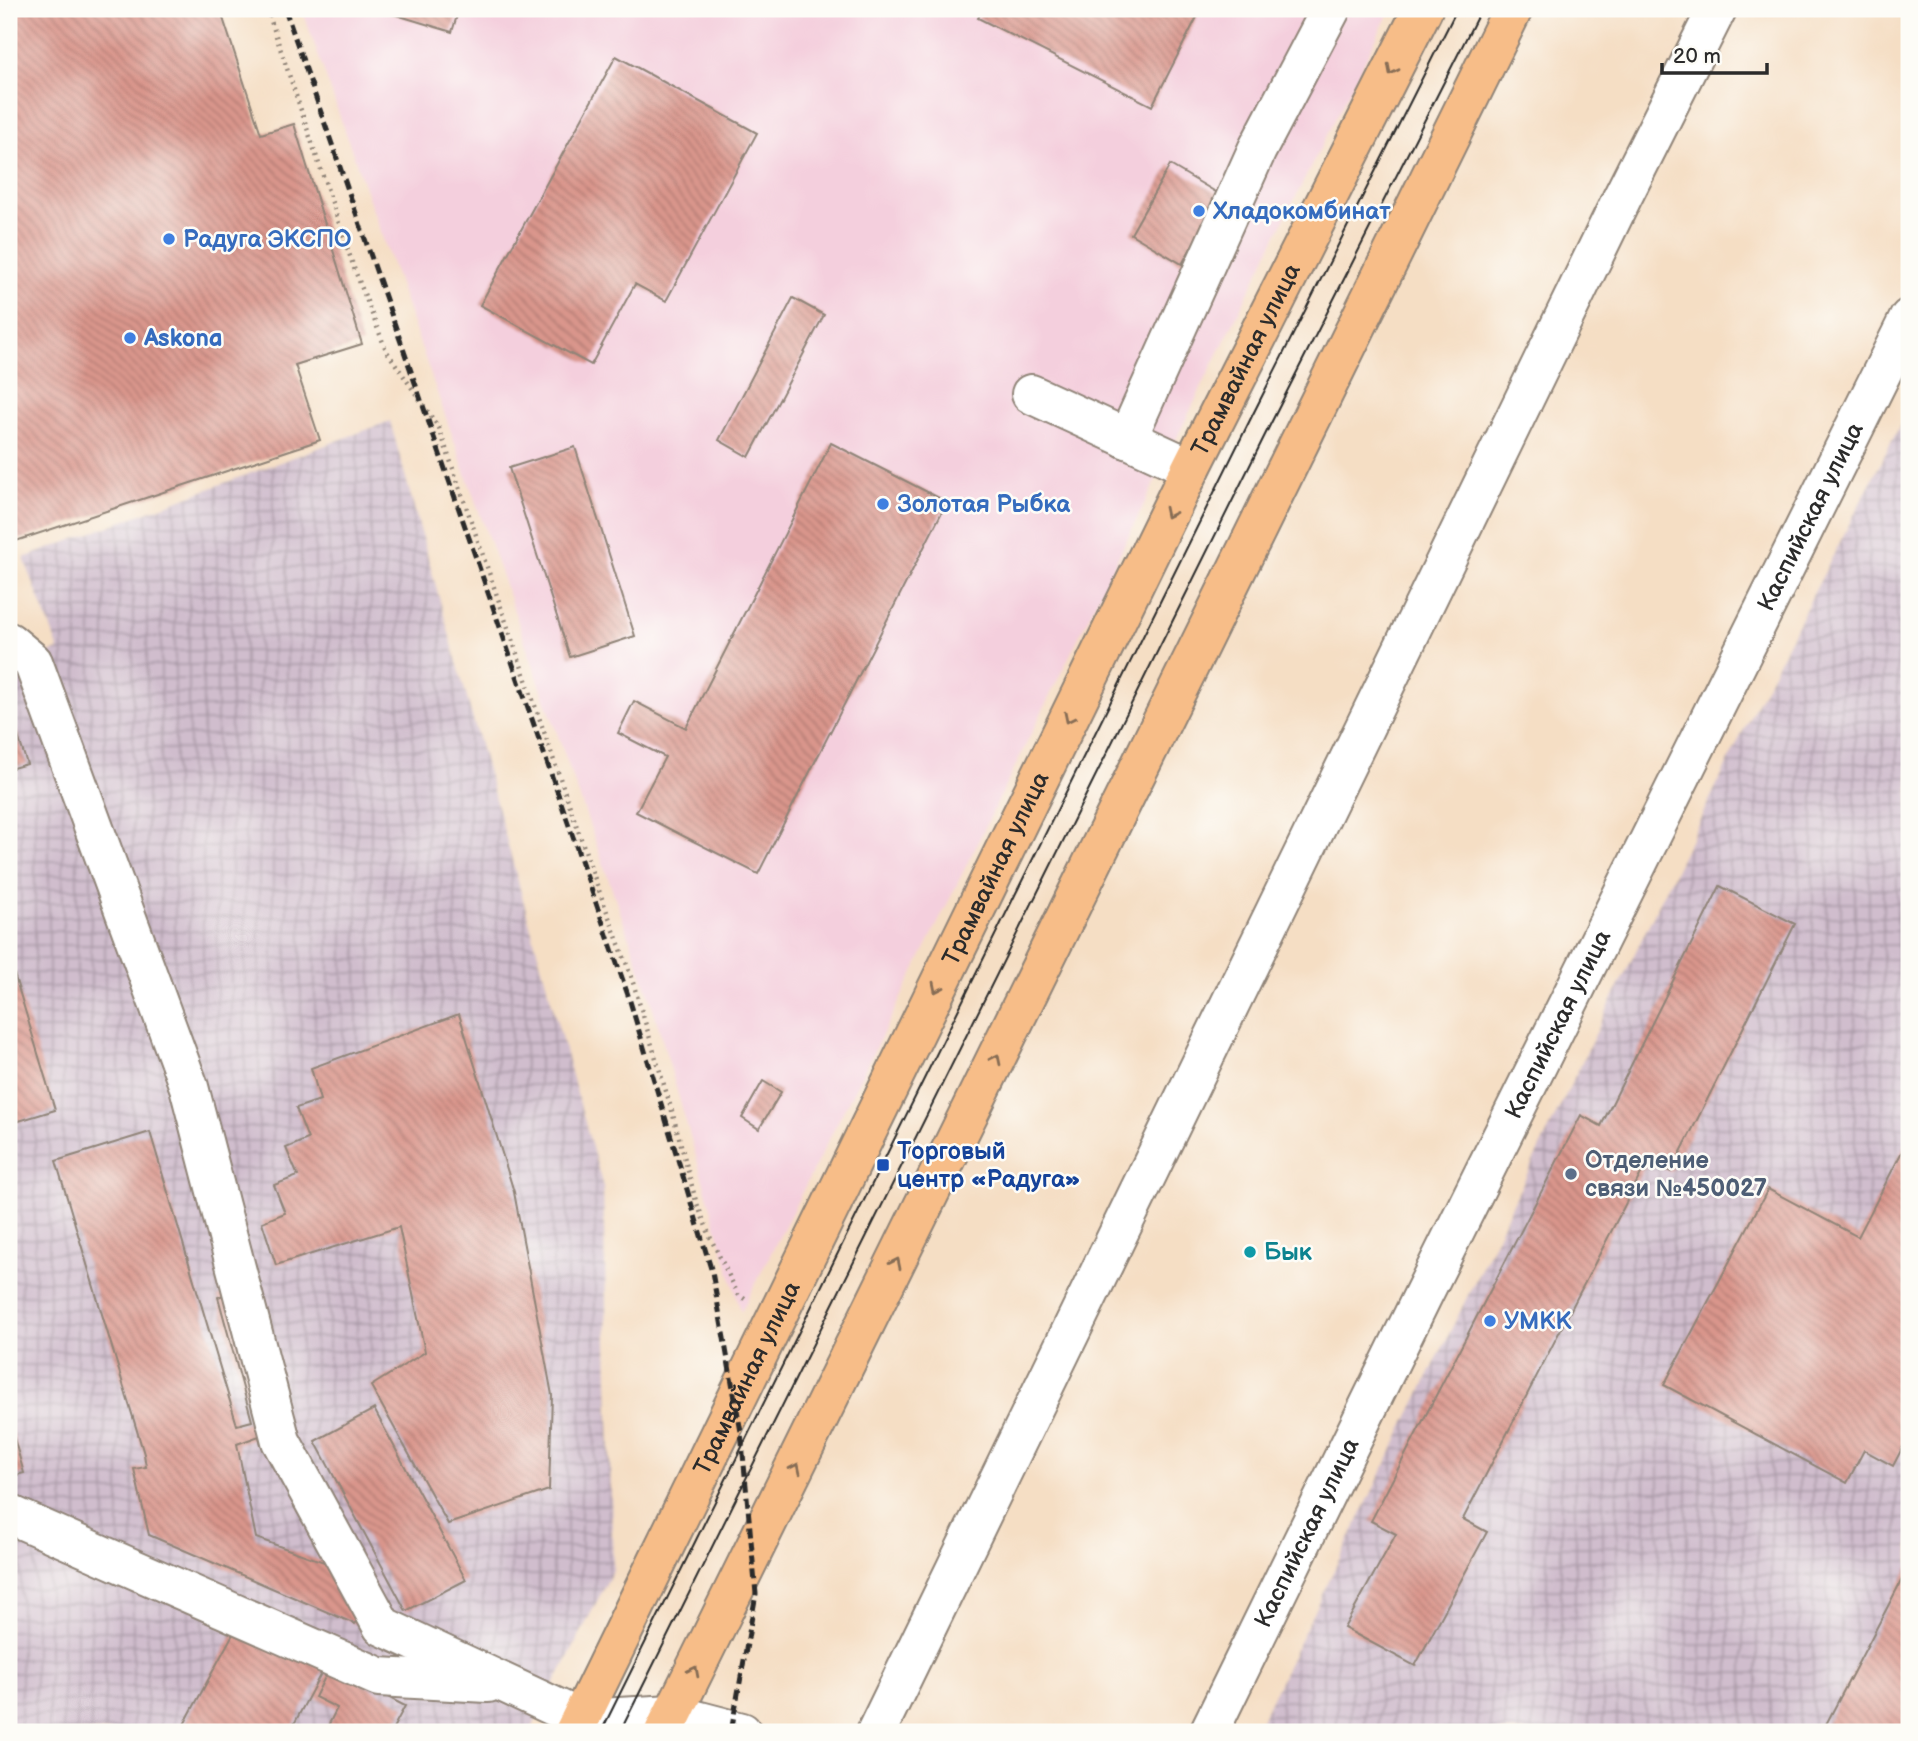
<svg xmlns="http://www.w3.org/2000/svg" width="1918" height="1741" font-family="'Balsamiq Sans',sans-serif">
<defs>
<pattern id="industrial-grid" width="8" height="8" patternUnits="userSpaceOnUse" patternTransform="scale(1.75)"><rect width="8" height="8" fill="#d0bdcd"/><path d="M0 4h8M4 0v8" fill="none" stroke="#a99aa7"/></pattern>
<pattern id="building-back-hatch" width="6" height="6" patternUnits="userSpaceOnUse" patternTransform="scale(1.75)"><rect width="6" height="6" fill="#da968c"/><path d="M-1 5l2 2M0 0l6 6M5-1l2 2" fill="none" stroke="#b17b73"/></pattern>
</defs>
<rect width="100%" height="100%" fill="#fdfcf7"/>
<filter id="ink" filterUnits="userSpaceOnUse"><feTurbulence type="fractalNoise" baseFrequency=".0143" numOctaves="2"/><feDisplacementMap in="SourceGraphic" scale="14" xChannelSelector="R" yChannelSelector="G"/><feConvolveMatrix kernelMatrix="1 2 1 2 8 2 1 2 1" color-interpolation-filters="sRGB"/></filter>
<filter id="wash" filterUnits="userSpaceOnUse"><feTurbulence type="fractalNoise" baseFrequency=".00686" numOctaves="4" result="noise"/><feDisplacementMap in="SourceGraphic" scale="28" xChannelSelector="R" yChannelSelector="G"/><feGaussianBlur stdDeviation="1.57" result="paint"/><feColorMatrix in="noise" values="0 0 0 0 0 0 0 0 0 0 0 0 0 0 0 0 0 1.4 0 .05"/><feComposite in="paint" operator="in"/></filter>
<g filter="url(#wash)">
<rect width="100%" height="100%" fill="#f5dec4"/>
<path fill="#f4cfdd" d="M302 9H1391L1292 204 905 990 741 1312 649 994Z"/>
<g fill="url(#industrial-grid)">
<path d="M1909 408V1732H1255L1752 713Z"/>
<path d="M390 421 603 1187 613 1570 530 1732H9V665L59 650 24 558Z"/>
</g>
<g id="blocks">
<g fill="url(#building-back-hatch)">
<path d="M9 9H220L261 134 294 124 362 344 295 365 320 440 13 542 9 528Z"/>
<path d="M377 9H459L452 32Z"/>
<path d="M983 9H1201L1152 106 978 18Z"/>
<path d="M616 56 757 133 666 301 635 284 591 365 480 305Z"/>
<path d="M1170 165 1221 195 1182 264 1131 234Z"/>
<path d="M793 298 824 315 749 457 719 440Z"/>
<path d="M831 443 947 502 758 874 636 812 665 757 618 733 634 701 686 728Z"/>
<path d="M575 447 635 636 570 657 509 468Z"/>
<path d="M9 708 27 764 9 769Z"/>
<path d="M1720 886 1795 924 1671 1172 1648 1160 1463 1519 1487 1532 1415 1666 1344 1628 1396 1534 1371 1521 1581 1115 1601 1126Z"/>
<path d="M9 957 55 1110 9 1124Z"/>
<path d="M459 1014 514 1192 552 1395 549 1490 448 1524 371 1386 425 1352 399 1227 276 1265 262 1222 285 1213 274 1185 298 1176 286 1148 308 1139 296 1108 320 1100 311 1068Z"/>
<path d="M763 1081 781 1092 759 1129 742 1118Z"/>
<path d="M150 1132 237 1425 252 1421 218 1297 242 1288 277 1442 261 1445 259 1436 237 1444 256 1538 327 1563 364 1609 355 1624 149 1535 134 1469 146 1467 144 1454 56 1161Z"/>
<path d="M1909 1138V1435L1893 1466 1864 1450 1847 1483 1664 1385 1768 1189 1858 1237Z"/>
<path d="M374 1409 466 1580 406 1611 315 1441Z"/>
<path d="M9 1421 24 1473 9 1477Z"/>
<path d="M1909 1566V1732H1822Z"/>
<path d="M241 1619 326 1664 294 1724 308 1732H180Z"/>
<path d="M330 1667 405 1706 391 1732H325L337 1708 315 1697Z"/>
</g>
</g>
</g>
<g filter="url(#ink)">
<use href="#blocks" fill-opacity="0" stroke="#908478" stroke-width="2"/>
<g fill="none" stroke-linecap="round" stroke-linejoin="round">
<defs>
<g id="minor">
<path d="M1031 394 1191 468"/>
<path d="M1127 439 1257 150 1331 9"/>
<path d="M9 642 33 662 189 1087 281 1441 382 1626 581 1719 673 1714 742 1732"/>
<path d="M9 1514 379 1677 488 1683"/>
<path d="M876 1732 1622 198 1717 9"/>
<path id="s1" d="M1209 1732 1422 1297 1909 318"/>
</g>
<g id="major">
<path id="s2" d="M574 1732 1191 468 1423 9"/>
<path d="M664 1732 1513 9"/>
</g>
</defs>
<use href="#minor" stroke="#908478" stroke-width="42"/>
<use href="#major" stroke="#908478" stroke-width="42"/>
<path stroke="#908478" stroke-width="4.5" stroke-dasharray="2 5" stroke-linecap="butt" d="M267 9 354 268 386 350 439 428 597 885 631 976 672 1111 696 1201 711 1239 738 1294 746 1300"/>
<use href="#minor" stroke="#fff" stroke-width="38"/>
<use href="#major" stroke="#f7bd88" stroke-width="38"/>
<g stroke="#2b2b2b" stroke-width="2">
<path d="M601 1732 1252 416 1457 9"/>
<path d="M620 1732 1270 425 1481 9"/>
</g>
<path stroke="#2b2b2b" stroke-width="5" stroke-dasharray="10 5" stroke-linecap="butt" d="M285 9 629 998 712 1272 741 1432 756 1594 731 1732"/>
</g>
<defs><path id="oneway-chevron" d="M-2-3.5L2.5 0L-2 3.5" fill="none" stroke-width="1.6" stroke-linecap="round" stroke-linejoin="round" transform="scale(1.75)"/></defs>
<g stroke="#876d55">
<use href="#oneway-chevron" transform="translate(1392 70) rotate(117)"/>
<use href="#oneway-chevron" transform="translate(1169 513) rotate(116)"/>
<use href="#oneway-chevron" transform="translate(1069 718) rotate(116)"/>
<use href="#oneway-chevron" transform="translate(937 988) rotate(116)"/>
<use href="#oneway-chevron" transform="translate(996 1059) rotate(-64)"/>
<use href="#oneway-chevron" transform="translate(896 1263) rotate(-64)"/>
<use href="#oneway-chevron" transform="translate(796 1468) rotate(-64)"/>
<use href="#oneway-chevron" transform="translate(694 1671) rotate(-63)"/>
</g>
</g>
<g fill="#3f7fe0" stroke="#fdfcf7" stroke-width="2.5">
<circle cx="1199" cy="211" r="7"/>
<circle cx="169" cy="239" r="7"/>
<circle cx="130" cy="338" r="7"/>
<circle cx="883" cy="504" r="7"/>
<circle cx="1490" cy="1321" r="7"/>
</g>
<rect fill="#1a4fb4" stroke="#fdfcf7" stroke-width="2.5" x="876" y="1158" width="14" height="14" rx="3.5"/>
<circle fill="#5c6f8a" stroke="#fdfcf7" stroke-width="2.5" cx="1571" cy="1174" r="7"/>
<circle fill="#0f9aa8" stroke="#fdfcf7" stroke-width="2.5" cx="1250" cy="1252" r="7"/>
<g text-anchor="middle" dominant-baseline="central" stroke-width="5" stroke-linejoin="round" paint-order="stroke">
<g font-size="24" font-weight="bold" fill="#366cbe" stroke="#fdfcf7" text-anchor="start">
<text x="1213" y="211">Хладокомбинат</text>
<text x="183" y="239">Радуга ЭКСПО</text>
<text x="144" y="338">Askona</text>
<text x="897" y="504">Золотая Рыбка</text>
<text x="1504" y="1321">УМКК</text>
</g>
<g font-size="24" fill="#2b2b2b" stroke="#fdfcf7">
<text stroke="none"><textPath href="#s2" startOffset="1528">Трамвайная улица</textPath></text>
<text stroke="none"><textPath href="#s1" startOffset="1356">Каспийская улица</textPath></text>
<text stroke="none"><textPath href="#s2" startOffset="961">Трамвайная улица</textPath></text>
<text stroke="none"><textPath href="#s1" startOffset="789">Каспийская улица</textPath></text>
<text stroke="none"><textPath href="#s2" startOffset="394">Трамвайная улица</textPath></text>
<text stroke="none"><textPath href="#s1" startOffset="222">Каспийская улица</textPath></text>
</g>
<g font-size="24" font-weight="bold" fill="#164399" stroke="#fdfcf7" text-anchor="start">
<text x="897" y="1151">Торговый<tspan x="897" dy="28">центр «Радуга»</tspan></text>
</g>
<g font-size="24" font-weight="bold" fill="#4e5e75" stroke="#fdfcf7" text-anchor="start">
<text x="1585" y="1160">Отделение<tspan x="1585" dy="28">связи №450027</tspan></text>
</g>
<g font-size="24" font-weight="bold" fill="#0d838f" stroke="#fdfcf7" text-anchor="start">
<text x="1264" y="1252">Бык</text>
</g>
</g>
<rect width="1918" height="1741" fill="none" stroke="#fdfcf7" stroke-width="35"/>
<path d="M1662 63v10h105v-10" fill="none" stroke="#2b2b2b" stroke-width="3.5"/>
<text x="1673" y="63" font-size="21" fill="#2b2b2b" stroke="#fdfcf7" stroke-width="5" paint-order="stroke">20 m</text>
</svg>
